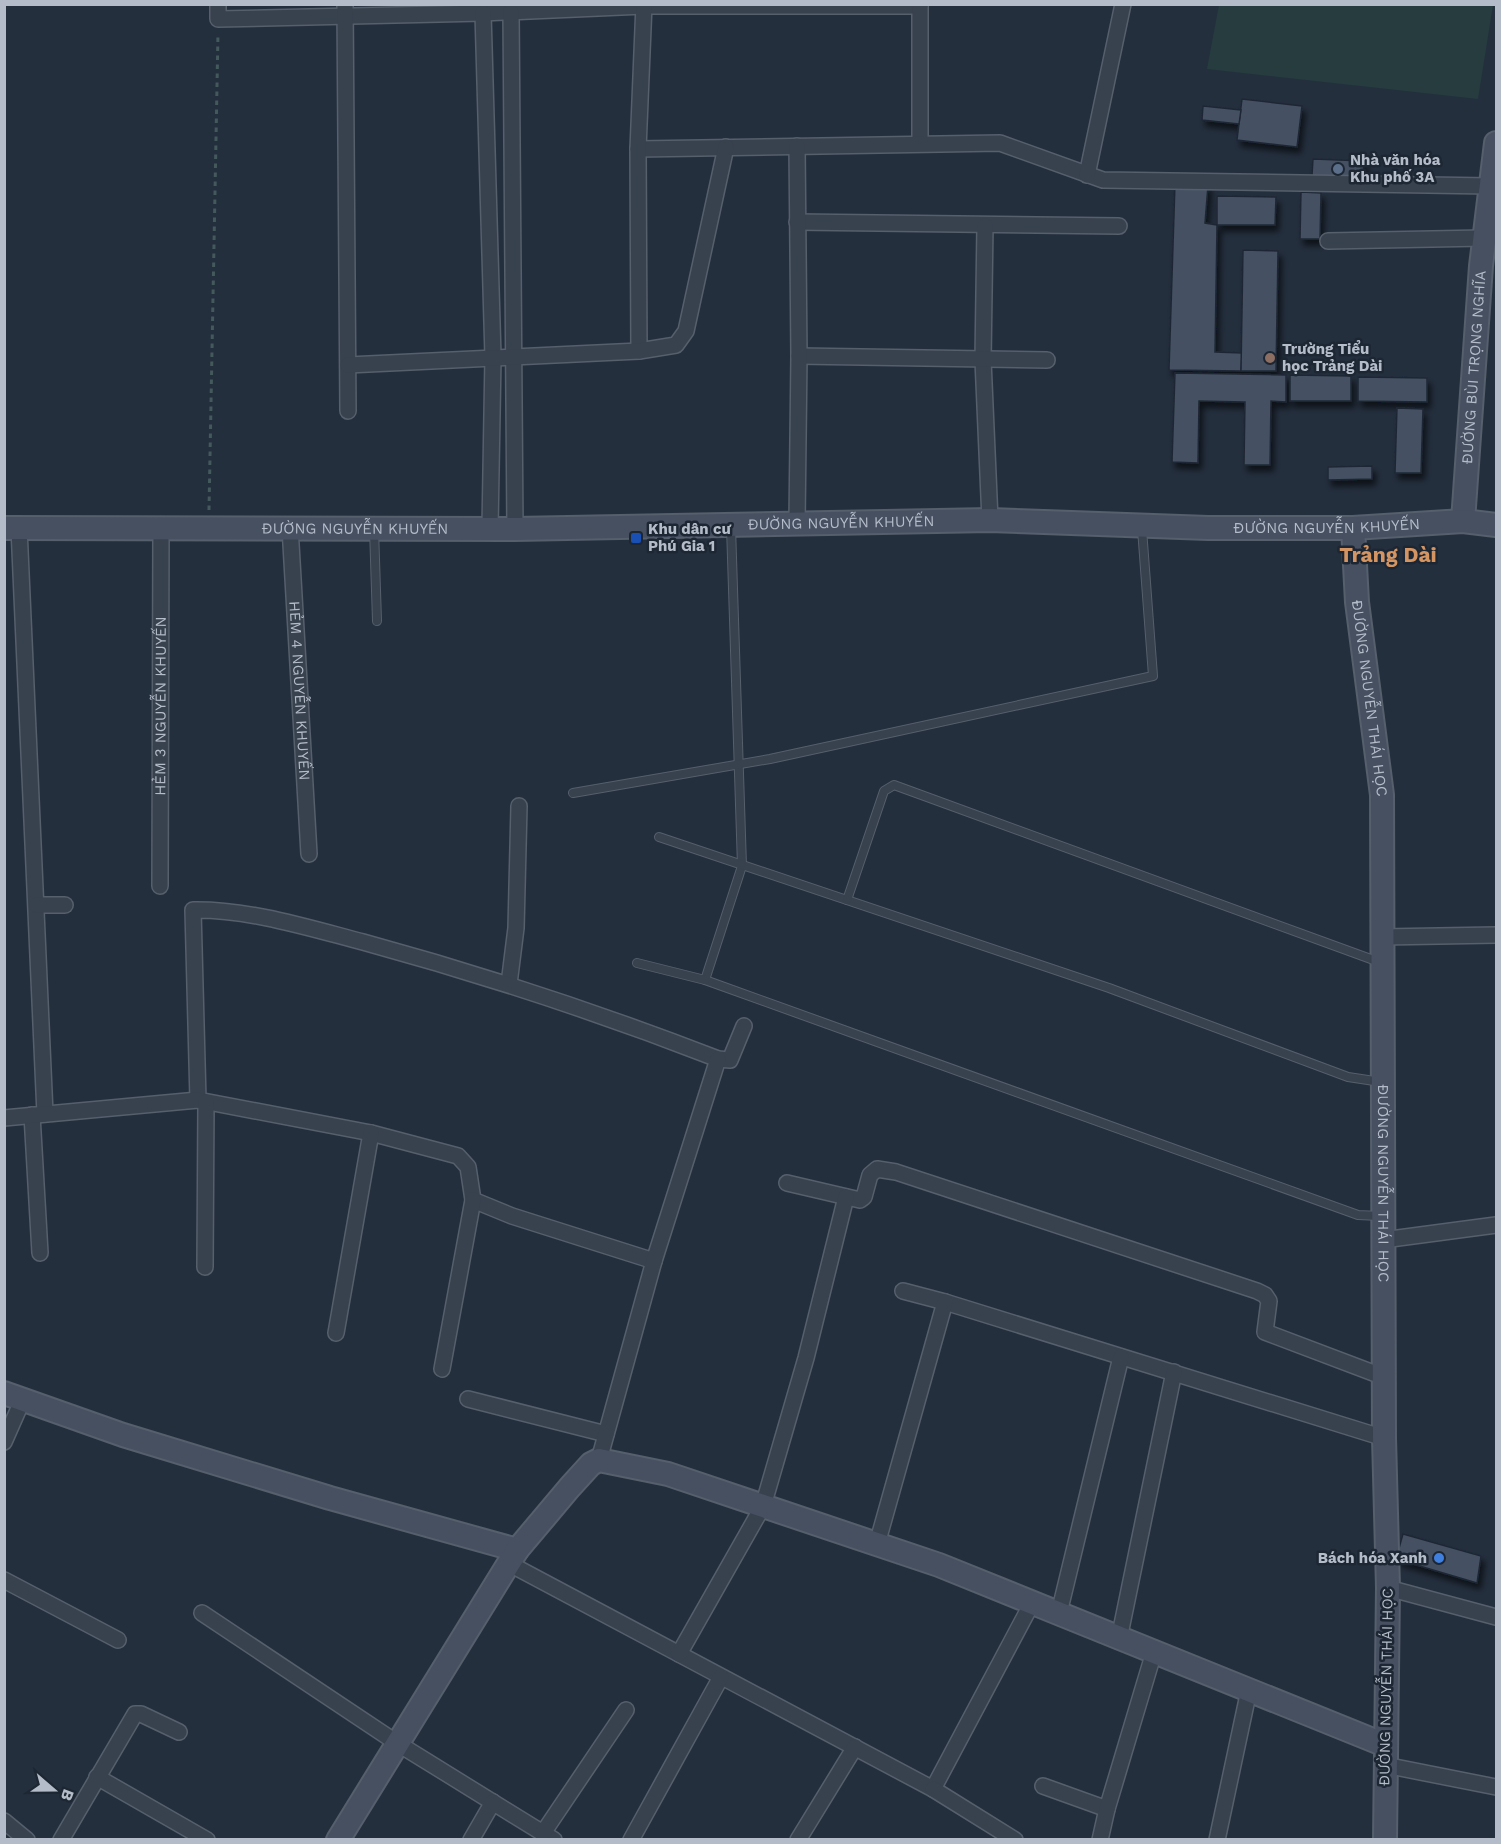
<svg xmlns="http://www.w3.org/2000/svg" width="1501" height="1844" font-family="'Work Sans',sans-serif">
<defs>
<filter id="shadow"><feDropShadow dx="3.5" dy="6" stdDeviation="3" flood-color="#0009"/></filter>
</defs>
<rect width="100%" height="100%" fill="#242f3e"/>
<path fill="#263c3f" d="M1219 5H1493L1478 99 1207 69Z"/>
<g fill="#455162" stroke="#1f2835" stroke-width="1.5" filter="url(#shadow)">
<path d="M1242 99 1302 106 1297 147 1237 140Z"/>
<path d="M1203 106 1241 110 1239 124 1202 120Z"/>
<path d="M1313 159 1364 161 1363 177 1312 176Z"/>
<path d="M1175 184 1208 185 1205 223 1217 225 1215 352 1242 353 1241 371 1169 370Z"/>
<path d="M1301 192 1321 193 1320 239H1300Z"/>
<path d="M1217 196 1276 197 1275 225H1217Z"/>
<path d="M1243 250 1278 251 1276 371H1241Z"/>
<path d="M1175 373 1286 375V402L1271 401 1270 465H1244L1245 402 1199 401 1198 463 1172 462Z"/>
<path d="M1290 375 1351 376V401H1290Z"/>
<path d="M1358 377 1427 378V402L1358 401Z"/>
<path d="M1397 408 1423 409 1421 473H1395Z"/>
<path d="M1372 466V479L1328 480V467Z"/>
<path d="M1403 1534 1481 1556 1477 1583 1396 1559Z"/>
</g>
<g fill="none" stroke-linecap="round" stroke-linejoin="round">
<defs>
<g id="lane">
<path d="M731 527 742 866 705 980 1358 1215 1380 1216"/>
<path d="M374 529 377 621"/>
<path d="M573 793 770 759 1153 676 1142 529"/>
<path d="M659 837 1109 988 1348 1077 1381 1082"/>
<path d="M847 900 884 791 894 785 1379 962"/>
<path d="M637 963 705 980"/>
</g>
<g id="street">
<path d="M218 4V19L483 13 644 6H920"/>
<path d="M345 4 348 411"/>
<path d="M920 4V143"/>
<path d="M511 12 515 529"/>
<path d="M483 13 493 357 490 528"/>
<path d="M638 149 1000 143 1103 180 1490 186"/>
<path d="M1087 175 1123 4"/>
<path d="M797 222 1119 226"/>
<path d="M985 226 983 360 990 520"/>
<path d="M1328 241 1484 238"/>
<path d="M639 351 638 149 644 4"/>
<path d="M799 356 1047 360"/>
<path d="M348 365 639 351 676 345 686 331 726 147"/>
<path d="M797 522 799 356 797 146"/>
<path id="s1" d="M290 527 309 854"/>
<path d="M19 528 45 1114"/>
<path id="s2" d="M160 886 161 527"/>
<path d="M37 905H65"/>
<path d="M1382 937 1496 935"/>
<path d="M509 984 516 928 519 806"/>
<path d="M198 1100 193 910C249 909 309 928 363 942 484 975 602 1014 718 1059L730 1060 744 1026"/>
<path d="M32 1115 40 1253"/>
<path d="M4 1118 198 1100 371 1133 458 1156 468 1167 473 1200 512 1216 654 1261"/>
<path d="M787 1183 860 1200 864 1197 870 1175 877 1169 896 1172 1257 1291 1265 1295 1269 1301 1265 1332 1384 1377"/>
<path d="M1383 1240 1496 1225"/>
<path d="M205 1267 206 1102"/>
<path d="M903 1291 945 1302 1384 1438"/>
<path d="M336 1333 371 1133"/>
<path d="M442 1369 473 1200"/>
<path d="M468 1399 606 1434"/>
<path d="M4 1442 23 1399"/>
<path d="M599 1460 654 1261 718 1059"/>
<path d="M877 1544 945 1302"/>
<path d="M508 1563 933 1789 1032 1603"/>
<path d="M4 1580 118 1640"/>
<path d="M1388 1588 1496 1617"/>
<path d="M202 1613 397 1743 554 1840"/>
<path d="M1059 1613 1121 1357"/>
<path d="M1119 1639 1174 1372"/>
<path d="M679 1654 763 1506 806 1358 846 1197"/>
<path d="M1385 1765 1496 1787"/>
<path d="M97 1777 207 1840"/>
<path d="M1043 1786 1107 1809"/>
<path d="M933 1789 1015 1840"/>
<path d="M4 1821 27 1840"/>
<path d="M543 1833 626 1710"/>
<path d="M61 1840 135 1714H141L179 1732"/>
<path d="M471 1840 493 1802"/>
<path d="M631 1840 721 1677"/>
<path d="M798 1840 855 1747"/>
<path d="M1100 1840 1107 1809 1154 1652"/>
<path d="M1217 1840 1249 1690"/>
</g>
<g id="secondary">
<path id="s3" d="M1463 521 1481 266 1496 143"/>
<path id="s4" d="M4 528 515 529 990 520 1208 528H1353L1463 521 1496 525"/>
<path id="s5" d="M1353 528 1357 602 1382 795 1384 1438 1388 1588 1385 1840"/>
<path d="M4 1393 123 1435 330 1498 517 1550"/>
<path d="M338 1840 517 1550 570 1487 591 1464 599 1460 668 1474 939 1565 1385 1745"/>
</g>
</defs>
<use href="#lane" stroke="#565f6c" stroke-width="10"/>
<use href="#street" stroke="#565f6c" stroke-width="18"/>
<use href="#secondary" stroke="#565f6c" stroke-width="26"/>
<path stroke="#44595c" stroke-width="3" stroke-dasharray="4.5 4.5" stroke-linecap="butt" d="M209 510 218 33"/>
<use href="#lane" stroke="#38414e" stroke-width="8"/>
<use href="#street" stroke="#38414e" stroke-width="15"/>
<use href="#secondary" stroke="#465061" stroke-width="22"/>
</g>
<circle fill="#5c6f8a" stroke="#1d2633" stroke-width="2" cx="1338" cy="169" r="6"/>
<circle fill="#8d6e63" stroke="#1d2633" stroke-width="2" cx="1270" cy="358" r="6"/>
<rect fill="#1a4fb4" stroke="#1d2633" stroke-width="2" x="630" y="532" width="12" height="12" rx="3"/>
<circle fill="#3f7fe0" stroke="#1d2633" stroke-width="2" cx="1439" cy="1558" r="6"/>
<g text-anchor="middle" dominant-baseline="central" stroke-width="5" stroke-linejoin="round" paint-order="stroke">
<g font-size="15" font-weight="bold" fill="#b4bcc9" stroke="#1d2633" text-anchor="start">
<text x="1350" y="160">Nhà văn hóa<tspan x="1350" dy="17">Khu phố 3A</tspan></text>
<text x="1282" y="349">Trường Tiểu<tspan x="1282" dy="17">học Trảng Dài</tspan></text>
<text x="648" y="529">Khu dân cư<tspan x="648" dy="17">Phú Gia 1</tspan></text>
<text x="1427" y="1558" text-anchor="end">Bách hóa Xanh</text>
</g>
<g font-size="15" fill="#b4bcc9" stroke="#1d2633">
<text stroke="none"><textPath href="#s3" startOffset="154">ĐƯỜNG BÙI TRỌNG NGHĨA</textPath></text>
<text stroke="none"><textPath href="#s4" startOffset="837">ĐƯỜNG NGUYỄN KHUYẾN</textPath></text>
<text stroke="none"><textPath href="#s4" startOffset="1323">ĐƯỜNG NGUYỄN KHUYẾN</textPath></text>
<text stroke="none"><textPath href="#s4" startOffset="351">ĐƯỜNG NGUYỄN KHUYẾN</textPath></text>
<text stroke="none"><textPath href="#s1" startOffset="164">HẺM 4 NGUYỄN KHUYẾN</textPath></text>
<text stroke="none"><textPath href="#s5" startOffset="171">ĐƯỜNG NGUYỄN THÁI HỌC</textPath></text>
<text stroke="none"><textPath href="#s2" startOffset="180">HẺM 3 NGUYỄN KHUYẾN</textPath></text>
<text stroke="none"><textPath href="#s5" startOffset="657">ĐƯỜNG NGUYỄN THÁI HỌC</textPath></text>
<text transform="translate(1386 1687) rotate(-89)">ĐƯỜNG NGUYỄN THÁI HỌC</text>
</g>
<g font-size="21" font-weight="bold" fill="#d59563" stroke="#1d2633">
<text x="1388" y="554">Trảng Dài</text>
</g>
</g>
<rect width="1501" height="1844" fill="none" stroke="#b4bcc9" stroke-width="12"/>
<g transform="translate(54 1790) rotate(110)" stroke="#1d2633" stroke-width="4.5" paint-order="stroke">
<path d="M0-4.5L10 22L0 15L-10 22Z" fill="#b4bcc9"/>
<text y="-9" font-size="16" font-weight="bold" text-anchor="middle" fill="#b4bcc9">B</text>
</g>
</svg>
